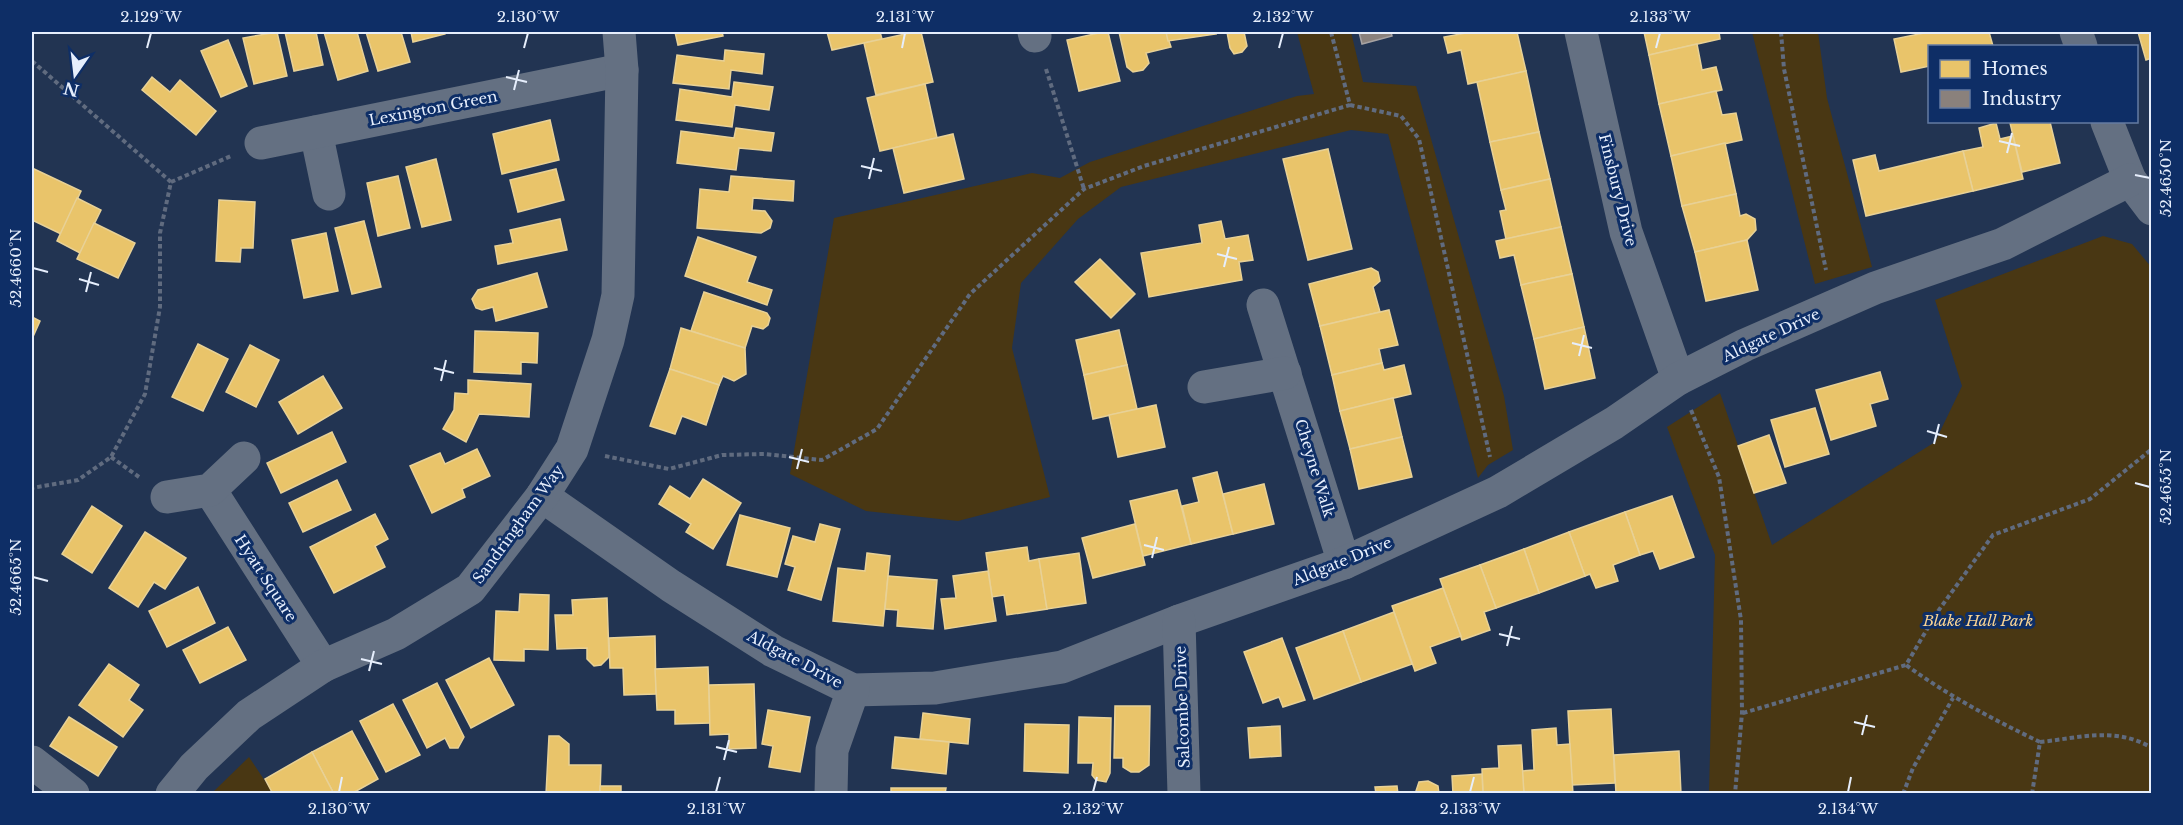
<svg xmlns="http://www.w3.org/2000/svg" width="2183" height="825" font-family="'Libre Baskerville',serif">
<rect width="100%" height="100%" fill="#223452"/>
<g fill="#493713">
<path d="M1297 32H1351L1363 82 1416 86 1504 396 1513 450 1488 465 1478 478 1388 134 1351 130 1121 187 1078 219 1021 283 1012 348 1050 497 958 521 866 511 790 474 834 218 1032 173 1060 178 1090 162 1297 96 1314 94Z"/>
<path d="M1752 32H1818L1827 98 1872 267 1815 284Z"/>
<path d="M2103 236 2132 244 2152 268 2151 793H1709L1715 555 1667 427 1720 393 1772 545 1935 442 1962 386 1935 300Z"/>
<path d="M249 757 273 793 211 794Z"/>
</g>
<g fill="#e9c46a" stroke="#e8d196" stroke-width="1.5">
<path d="M277 32 287 76 254 84 243 38Z"/>
<path d="M285 32H316L323 65 294 71Z"/>
<path d="M324 32H357L368 71 338 80Z"/>
<path d="M366 32H401L410 62 378 71Z"/>
<path d="M411 32H445V34L413 42Z"/>
<path d="M675 32H722L723 36 678 45Z"/>
<path d="M827 32H880L882 39 832 50Z"/>
<path d="M914 32H921L933 82 876 95 864 43Z"/>
<path d="M1103 32H1108L1120 81 1079 91 1067 40Z"/>
<path d="M1119 32H1166L1171 47 1146 53 1149 63 1143 70 1133 72 1127 67Z"/>
<path d="M1166 32H1215L1216 34 1168 41Z"/>
<path d="M1227 32H1248H1244L1247 46 1242 52 1234 54 1230 48Z"/>
<path d="M1471 32H1517L1526 71 1468 84 1461 50 1448 53 1444 37Z"/>
<path d="M1644 32H1719L1720 39 1649 55Z"/>
<path d="M1929 32H1989L1993 46H1930V66L1901 72 1894 39Z"/>
<path d="M2138 32H2152V58L2146 60Z"/>
<path d="M228 40 247 86 221 97 201 51Z"/>
<path d="M1697 44 1702 70 1716 67 1722 90 1659 104 1649 55Z"/>
<path d="M725 50 764 54 762 74 731 70 729 89 673 83 677 55 724 61Z"/>
<path d="M1526 71 1539 132 1490 142 1477 82Z"/>
<path d="M152 77 170 92 180 80 216 111 196 135 142 90Z"/>
<path d="M734 82 773 87 769 110 735 105 732 127 676 120 680 89 732 97Z"/>
<path d="M925 84 937 138 880 151 867 98Z"/>
<path d="M1716 91 1722 115 1736 113 1742 140 1671 156 1659 104Z"/>
<path d="M550 120 559 160 502 174 493 134Z"/>
<path d="M2019 122H2050L2060 163 2022 172 2010 123Z"/>
<path d="M1996 123 2000 139 2013 136 2023 179 1973 191 1963 151 1983 147 1979 128Z"/>
<path d="M736 128 774 133 771 151 739 148 736 170 677 163 681 131 734 138Z"/>
<path d="M1539 132 1550 179 1501 190 1490 142Z"/>
<path d="M953 134 964 179 904 193 893 148Z"/>
<path d="M1725 143 1736 194 1682 206 1671 156Z"/>
<path d="M1328 149 1352 249 1308 260 1283 159Z"/>
<path d="M1963 151 1973 191 1866 216 1853 160 1875 155 1879 171Z"/>
<path d="M436 159 451 220 422 227 406 167Z"/>
<path d="M32 168 81 191 61 234 32 220Z"/>
<path d="M556 169 564 200 518 212 510 180Z"/>
<path d="M398 176 410 228 378 236 367 183Z"/>
<path d="M731 176 794 181 793 201 753 198 752 210 765 211 772 221 770 228 761 233 697 228 700 189 729 192Z"/>
<path d="M1550 179 1561 227 1506 239 1500 211 1506 210 1501 190Z"/>
<path d="M1736 194 1740 216 1746 214 1755 219 1756 230 1747 240 1695 252 1682 206Z"/>
<path d="M77 198 101 210 80 253 57 241Z"/>
<path d="M219 200 255 202 253 248H241L240 262 216 261Z"/>
<path d="M560 219 567 250 498 264 495 246 513 243 510 230Z"/>
<path d="M364 221 381 287 352 294 335 228Z"/>
<path d="M1221 221 1225 239 1248 235 1253 260 1239 262 1242 280 1149 297 1141 253 1202 243 1199 225Z"/>
<path d="M94 223 135 243 118 278 77 259Z"/>
<path d="M1561 227 1572 274 1521 285 1514 255 1500 258 1496 241Z"/>
<path d="M326 233 338 291 304 298 292 240Z"/>
<path d="M698 237 756 257 747 282 772 290 767 305 685 276Z"/>
<path d="M1747 240 1758 290 1706 301 1695 252Z"/>
<path d="M1100 259 1135 294 1111 318 1075 282Z"/>
<path d="M1371 268 1378 272 1380 281 1373 287 1380 312 1320 326 1309 284Z"/>
<path d="M537 273 547 307 496 321 493 307 482 310 476 308 472 299 478 290Z"/>
<path d="M1572 274 1584 327 1534 339 1521 285Z"/>
<path d="M704 292 767 313 770 318 768 325 763 329 752 326 745 348 691 331Z"/>
<path d="M1389 310 1398 345 1379 349 1382 363 1332 375 1320 326Z"/>
<path d="M32 317 40 321 32 339Z"/>
<path d="M1584 327 1595 378 1545 389 1534 339Z"/>
<path d="M681 328 745 348 746 374 734 381 723 376 719 385 670 369Z"/>
<path d="M1119 330 1127 365 1084 375 1076 340Z"/>
<path d="M475 331 538 333 537 363 521 362V374L474 372Z"/>
<path d="M198 344 228 359 203 411 172 397Z"/>
<path d="M250 345 279 360 256 407 226 392Z"/>
<path d="M1382 363 1384 370 1404 365 1411 394 1340 411 1332 375Z"/>
<path d="M1127 365 1137 409 1093 419 1084 375Z"/>
<path d="M670 369 719 385 706 425 682 416 675 434 650 426Z"/>
<path d="M1880 372 1888 399 1870 404 1876 426 1831 440 1816 390Z"/>
<path d="M323 376 342 408 298 434 279 402Z"/>
<path d="M468 380 531 384 529 417 479 414 466 442 443 429 454 410 455 393 468 394Z"/>
<path d="M1393 398 1402 437 1350 449 1340 411Z"/>
<path d="M1156 405 1165 447 1118 457 1109 415Z"/>
<path d="M1815 408 1829 454 1785 467 1771 420Z"/>
<path d="M332 432 346 462 281 493 267 463Z"/>
<path d="M1769 435 1786 483 1754 493 1738 446Z"/>
<path d="M1402 437 1412 477 1359 489 1350 449Z"/>
<path d="M477 449 490 476 462 489 465 497 432 513 410 466 440 453 445 464Z"/>
<path d="M1217 472 1233 534 1191 544 1182 506 1199 502 1193 478Z"/>
<path d="M703 479 741 503 713 549 686 532 691 524 659 504 670 486 690 499Z"/>
<path d="M337 480 351 510 303 532 289 503Z"/>
<path d="M1264 484 1274 524 1233 534 1223 494Z"/>
<path d="M1177 490 1191 544 1143 556 1130 501Z"/>
<path d="M1672 496 1694 557 1660 569 1653 551 1640 555 1625 512Z"/>
<path d="M92 506 122 526 92 573 62 554Z"/>
<path d="M1625 512 1640 555 1613 565 1618 581 1596 588 1590 574 1585 576 1569 532Z"/>
<path d="M375 514 388 539 375 546 385 567 334 593 310 547Z"/>
<path d="M740 515 790 528 777 577 727 565Z"/>
<path d="M820 524 840 529 821 600 788 590 795 567 785 564 793 536 815 542Z"/>
<path d="M1135 524 1145 565 1093 578 1082 538Z"/>
<path d="M145 532 186 558 165 589 154 582 138 607 109 588Z"/>
<path d="M1569 532 1585 576 1539 593 1524 549Z"/>
<path d="M1027 547 1029 561 1039 559 1047 609 1007 615 1004 595 992 597 986 553Z"/>
<path d="M1524 549 1539 593 1496 608 1480 565Z"/>
<path d="M867 553 890 556 883 626 833 621 838 568 865 571Z"/>
<path d="M1079 553 1086 603 1047 609 1039 559Z"/>
<path d="M1480 565 1496 608 1484 612 1490 630 1462 640 1440 579Z"/>
<path d="M988 571 996 621 945 629 941 599 956 598 953 576Z"/>
<path d="M888 576 937 580 933 629 897 626 898 610 885 609Z"/>
<path d="M198 587 215 623 167 647 149 611Z"/>
<path d="M1443 588 1461 636 1430 647 1436 663 1415 671 1392 606Z"/>
<path d="M520 594 549 595 548 650 524 649V661L494 660 496 611 519 612Z"/>
<path d="M607 598 609 657 601 665 594 666 587 659V648L557 649 555 615H573L572 600Z"/>
<path d="M1394 612 1412 664 1361 682 1343 631Z"/>
<path d="M228 627 246 660 200 683 183 650Z"/>
<path d="M1343 631 1361 682 1314 699 1296 648Z"/>
<path d="M655 636 656 694 624 695 623 668H610L609 638Z"/>
<path d="M1282 638 1305 700 1283 707 1279 697 1263 703 1244 652Z"/>
<path d="M489 658 514 705 471 728 446 680Z"/>
<path d="M109 664 139 685 129 700 143 710 123 737 79 705Z"/>
<path d="M708 667 710 723 675 724V710H657L655 669Z"/>
<path d="M437 683 464 737 458 748H450L445 738 427 748 403 700Z"/>
<path d="M754 684 756 748 729 749V734L710 735 709 685Z"/>
<path d="M393 704 420 755 386 772 360 721Z"/>
<path d="M1115 706H1150L1149 765 1139 772H1131L1123 767V758H1114Z"/>
<path d="M1611 709 1615 783 1572 785 1568 711Z"/>
<path d="M768 710 810 717 800 772 769 767 773 746 762 744Z"/>
<path d="M923 713 970 719 968 744 920 739Z"/>
<path d="M69 717 117 747 98 776 50 746Z"/>
<path d="M1079 717 1111 718 1110 773 1106 782 1096 780 1092 775 1093 763H1078Z"/>
<path d="M1025 724 1069 725 1068 773 1024 771Z"/>
<path d="M1280 726 1281 756 1250 758 1248 728Z"/>
<path d="M1556 728 1557 745 1570 744 1573 794H1524L1522 771 1534 770 1532 730Z"/>
<path d="M352 731 378 779 351 794H334L312 752Z"/>
<path d="M549 736H559L569 744V765H601L600 794H546Z"/>
<path d="M895 737 949 742 946 774 892 768Z"/>
<path d="M1521 745 1524 794H1483L1482 769 1499 768 1498 746Z"/>
<path d="M1679 751 1681 794H1616L1614 755Z"/>
<path d="M312 752 334 794H273L265 779Z"/>
<path d="M1482 774 1483 794H1453L1452 776Z"/>
<path d="M1428 781 1438 786 1439 794H1415L1419 782Z"/>
<rect x="600" y="786" width="21" height="8"/>
<path d="M1397 786 1398 794H1376L1375 787Z"/>
<path d="M891 788H946L945 794H891Z"/>
</g>
<path fill="#8a817c" stroke="#a6a2a2" stroke-width="1.5" d="M1359 32H1391L1392 36 1362 44Z"/>
<g fill="none" stroke-linecap="round" stroke-linejoin="round">
<g stroke="#606b7f" stroke-width="4" stroke-dasharray="4.5 3" stroke-linecap="butt">
<path d="M1781 32 1784 69 1826 270"/>
<path d="M32 61 171 182 160 233V307L145 394 111 457 78 480 32 488"/>
<path d="M1046 69 1084 189"/>
<path d="M1350 105 1401 116 1419 139 1490 457"/>
<path d="M171 182 231 156"/>
<path d="M1691 410 1719 477 1741 620 1742 713 1735 794"/>
<path d="M605 456 669 469 722 455 764 454 822 460 877 429 970 294 1084 189 1144 166 1350 105 1331 32"/>
<path d="M111 457 139 477"/>
<path d="M1743 713 1906 665"/>
<path d="M2040 742C1992 719 1949 696 1906 665L1936 614 1993 535 2090 499 2152 449"/>
<path d="M1903 794 1913 768 1953 698"/>
<path d="M2032 794 2040 742C2080 738 2115 726 2152 748"/>
</g>
<g stroke="#647082" stroke-width="33">
<path d="M1034 32 1035 36"/>
<path d="M1581 32 1626 232 1678 379"/>
<path d="M2076 32 2081 46"/>
<path d="M2107 122 2130 180 2152 209"/>
<path d="M316 132 329 194"/>
<path d="M261 143 622 70"/>
<path d="M1263 305 1344 563"/>
<path d="M1204 387 1285 373"/>
<path d="M210 490 323 666"/>
<path d="M542 496 671 586 773 651 853 690 935 688 1062 667 1179 621 1344 563 1498 492 1614 423 1678 379 1745 345 1875 288 2003 244 2130 180"/>
<path d="M167 497 210 490 244 458"/>
<path d="M1179 621 1184 794"/>
<path d="M32 762 73 794"/>
<path d="M172 794 194 767 249 715 323 666 396 634 470 589 542 496 572 449 608 340 618 295 622 70 619 32"/>
<path d="M831 794 832 750 853 690"/>
</g>
</g>
<path fill="none" stroke="#e6eefc" stroke-width="2" d="M147 48 151 33M524 48 528 33M902 48 905 33M1279 48 1283 33M1656 48 1660 33M506 77 527 82M514 90 519 70M1999 141 2020 146M2007 153 2012 133M861 166 882 171M2135 175 2150 178M869 179 874 158M1217 254 1237 259M1224 267 1229 247M33 268 48 272M79 279 99 285M86 292 91 272M1572 343 1592 348M1579 356 1584 335M434 368 454 373M441 381 446 360M1927 431 1947 437M1934 444 1939 424M789 457 809 462M797 469 802 449M2135 483 2150 487M1144 545 1164 550M1152 558 1157 537M33 577 48 581M1499 634 1520 639M1507 646 1512 626M361 659 382 664M369 671 374 651M1854 722 1875 727M1862 735 1867 715M716 747 737 752M724 760 729 740M339 792 342 777M716 792 720 777M1093 792 1097 777M1470 792 1474 777M1848 792 1851 777"/>
<g text-anchor="middle" dominant-baseline="central" stroke-width="6" stroke-linejoin="round" paint-order="stroke">
<g font-size="15" fill="#e6eefc" stroke="#0e2e66">
<text transform="translate(433 108) rotate(-11)">Lexington Green</text>
<text transform="translate(1618 190) rotate(76)">Finsbury Drive</text>
<text transform="translate(1771 335) rotate(-25)">Aldgate Drive</text>
<text transform="translate(1315 468) rotate(73)">Cheyne Walk</text>
<text transform="translate(518 524) rotate(-54)">Sandringham Way</text>
<text transform="translate(1342 561) rotate(-22)">Aldgate Drive</text>
<text transform="translate(266 578) rotate(57)">Hyatt Square</text>
<text transform="translate(795 659) rotate(28)">Aldgate Drive</text>
<text transform="translate(1182 707) rotate(-92)">Salcombe Drive</text>
</g>
<g font-size="15" font-style="italic" fill="#fad493" stroke="#0e2e66">
<text x="1978" y="620">Blake Hall Park</text>
</g>
</g>
<rect width="2183" height="825" fill="none" stroke="#0e2e66" stroke-width="66"/>
<rect x="1928" y="45" width="210" height="78" fill="#0e2e66" stroke="#647ba2" stroke-width="1.5"/>
<rect x="1940" y="60" width="30" height="18" fill="#e9c46a" stroke="#647ba2" stroke-width="1.5"/>
<text x="1982" y="75" font-size="18" fill="#e6eefc">Homes</text>
<rect x="1940" y="90" width="30" height="18" fill="#8a817c" stroke="#647ba2" stroke-width="1.5"/>
<text x="1982" y="105" font-size="18" fill="#e6eefc">Industry</text>
<g transform="translate(75 75) rotate(194)" stroke="#0e2e66" stroke-width="4.5" paint-order="stroke">
<path d="M0-4.5L10 22L0 15L-10 22Z" fill="#e6eefc"/>
<text y="-9" font-size="16" font-weight="bold" text-anchor="middle" fill="#e6eefc">N</text>
</g>
<rect x="33" y="33" width="2117" height="759" fill="none" stroke="#e6eefc" stroke-width="2"/>
<g font-size="15" text-anchor="middle" fill="#e6eefc">
<text x="151" y="22">2.129°W</text>
<text x="528" y="22">2.130°W</text>
<text x="905" y="22">2.131°W</text>
<text x="1283" y="22">2.132°W</text>
<text x="1660" y="22">2.133°W</text>
<text transform="translate(2166 178) rotate(-90)" y="5">52.4650°N</text>
<text transform="translate(16 268) rotate(-90)" y="5">52.4660°N</text>
<text transform="translate(2166 487) rotate(-90)" y="5">52.4655°N</text>
<text transform="translate(16 577) rotate(-90)" y="5">52.4665°N</text>
<text x="339" y="814">2.130°W</text>
<text x="716" y="814">2.131°W</text>
<text x="1093" y="814">2.132°W</text>
<text x="1470" y="814">2.133°W</text>
<text x="1848" y="814">2.134°W</text>
</g>
</svg>
